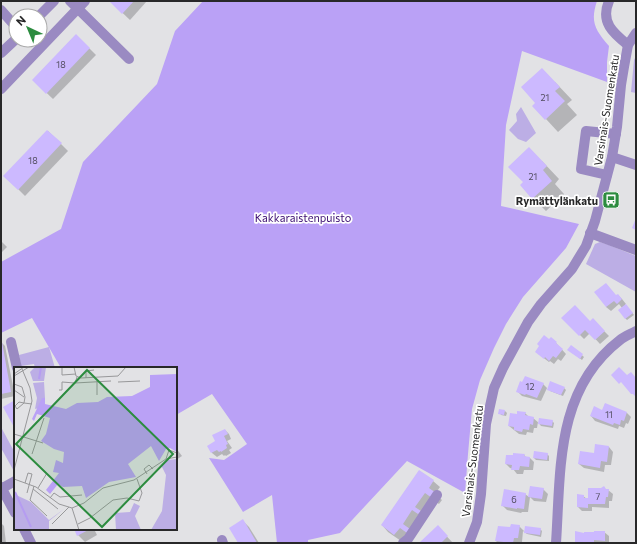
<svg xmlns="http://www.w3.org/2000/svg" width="637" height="544" font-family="Commissioner,sans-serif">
<rect width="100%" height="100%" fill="#e2e2e5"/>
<g fill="#bcaee5">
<path d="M636 56V93L631 92 634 60Z"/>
<path d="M521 107 536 133 526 142 518 139 509 130 517 121 516 114Z"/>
<path d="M600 242 609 245 636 256V292L586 264 595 244Z"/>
<path d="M49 347 55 368H35L34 364 21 366 19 355Z"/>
<path d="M1 427 15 453V473L1 448Z"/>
</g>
<path fill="#baa1f6" d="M203 1H597C590 22 595 30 609 46L607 62V82L522 51 506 125 501 206 579 224 566 248 523 297 506 324 494 348 480 380 472 409 468 454 465 493 407 461 340 533 308 540V543H277L272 495 243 512 209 458 224 460 247 444 212 394 176 415V368H61L32 318 1 333V262L61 229 83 162 157 84 175 31Z"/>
<g fill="#0003">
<path d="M110 1H147L130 20Z"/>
<path d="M76 35 96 55 53 99 33 80Z"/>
<path d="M555 82 572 100 567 104 577 115 558 132 546 119Z"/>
<path d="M48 131 68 151 25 196 5 176Z"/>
<path d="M542 161 559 179 555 184 564 194 546 211 533 198Z"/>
<path d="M1 241 7 247 1 253Z"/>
<path d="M606 284 616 296 618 295 622 299 626 304H625L634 315 627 320 625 318 622 308 619 304 611 311 606 307Z"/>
<path d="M563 318 590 322 593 320 609 336 600 344 590 333 584 339Z"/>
<path d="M550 340 556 343 566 354 561 361 558 359 554 364 550 361 549 362 541 356Z"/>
<path d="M1 342 5 346 15 396 1 399Z"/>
<path d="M571 346 584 357 582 360 570 351Z"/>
<path d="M543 384 547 388 541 401 522 396 517 391Z"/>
<path d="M564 388 566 390 563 396 550 391Z"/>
<path d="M605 404 627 413 631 417 628 424 626 423 624 428 619 426 618 429 595 421 591 416 603 411Z"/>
<path d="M505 411 507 413 506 416 501 415 500 413Z"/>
<path d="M525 413 529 417 533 418 539 423 552 421 554 423 553 428 541 426 538 422 537 428H534L533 433 527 432 526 435 519 434 509 426 517 415Z"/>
<path d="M225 430 229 434 231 439 227 441 232 448 229 450 231 453 226 456 225 455 224 456 222 454 217 457 212 453 209 446 217 441Z"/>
<path d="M596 446 609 447 613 452 611 465H605L604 472 584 468 579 464 595 454Z"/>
<path d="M176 448 182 456 176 460Z"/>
<path d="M547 454 549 456V461L536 460 534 458Z"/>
<path d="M524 455 527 458H530L534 462 533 470H524L523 474H517L513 469 510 468 506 464Z"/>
<path d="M433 481 440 487 435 494 442 500 439 504 432 499 401 541 388 532 382 525Z"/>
<path d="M531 487 543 489 548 494 546 502 534 501 530 497 528 512H522L521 513 507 510 502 505 525 494 529 497Z"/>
<path d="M606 490H608L613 494 612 501H609V508L592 507V511H582L578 507 583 496 587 499H589Z"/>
<path d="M242 520 249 527 259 543H239Z"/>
<path d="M1 523 4 526 6 543H1Z"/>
<path d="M519 526 525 532 540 529 542 531 541 537 527 534 523 531 522 542H518V543H498L496 541 511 528Z"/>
<path d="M438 527 453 543H420Z"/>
<path d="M75 529H94L97 535 85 542 78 535Z"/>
<path d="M604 532 609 536V543H576L585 534Z"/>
</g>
<g fill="#ccb9ff">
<path d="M109 1H134L122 14Z"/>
<path d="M76 34 90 48 46 94 32 80Z"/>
<path d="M542 68 560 87 555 91 565 101 545 120 532 106 535 103 521 87Z"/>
<path d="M47 130 62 143 18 190 3 176Z"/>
<path d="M529 147 547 166 543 170 552 181 532 199 520 185 523 182 508 167Z"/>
<path d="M636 218V230L632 228Z"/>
<path d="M606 283 616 295 618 294 622 299 617 304 614 301 606 307 594 292Z"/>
<path d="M626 304 633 313 625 319 618 310Z"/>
<path d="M575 305 590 321 593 318 605 331 595 340 585 330 579 336 561 318Z"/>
<path d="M544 335 549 339 551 337 557 342 556 343 563 349 556 358 553 356 549 361 545 357 544 359 535 352 539 346 537 344Z"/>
<path d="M1 342H2L11 392 1 394Z"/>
<path d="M571 345 583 354 580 359 567 350Z"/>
<path d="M619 367 627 375 631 372 636 378V397L633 394H631L621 382 619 384 611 375Z"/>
<path d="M525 376 544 383 537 398 526 394 525 395 516 392 520 381 522 382Z"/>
<path d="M550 381 565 387 561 395 547 390Z"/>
<path d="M15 400V429L3 407Z"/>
<path d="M605 403 627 412 624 421 621 420 620 425 614 423 613 425 590 416 594 406 602 410Z"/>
<path d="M499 409 505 410 504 415 498 414Z"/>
<path d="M517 411 526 412 525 415 534 417 533 425 530 424 529 430 523 429 522 432 514 430V427L508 426 510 413 517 414Z"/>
<path d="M539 418 553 420 552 426 538 424Z"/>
<path d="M225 429 228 434 224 436 228 444 226 445 227 448 221 452V451L219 452 217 450 211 453 207 446 215 441 212 435Z"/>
<path d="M595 444 609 446 607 462 601 461 600 468 578 464 580 451 594 453Z"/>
<path d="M534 451 548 453 547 460 533 458Z"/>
<path d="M513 453 525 454 524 456 530 457 529 467 520 466 519 470H511L512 465 505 464 506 455H513Z"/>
<path d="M419 470 434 480 429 488 436 493 432 498 425 493 415 507 421 511 418 514 412 510 403 524 410 529 407 533 400 528 394 535 381 525Z"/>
<path d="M530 486 544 488 542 499 528 497Z"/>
<path d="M604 486 606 489H609L608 497H606L605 504H588V508L577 507V494L584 495V498H588V488H601Z"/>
<path d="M504 489 526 493 524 509 517 508V509L501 506Z"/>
<path d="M243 519 257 543H238L229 528Z"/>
<path d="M511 524 520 525 518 538H514L513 543 495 541 498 526 510 527Z"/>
<path d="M438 525 448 536 441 543H419Z"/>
<path d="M525 526 541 528 540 535 524 533Z"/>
<path d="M74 529H90L77 536Z"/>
<path d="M575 531 584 533V532H594V531H605V541L594 540V543H575Z"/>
</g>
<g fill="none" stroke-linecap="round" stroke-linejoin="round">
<g stroke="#9a8ac2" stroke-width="10">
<path d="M70 1 129 59"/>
<path d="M609 1C600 22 613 33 628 45"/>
<path d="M1 10 16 27"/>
<path d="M39 16 54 1"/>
<path d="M1 53 16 39"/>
<path d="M1 89 85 1"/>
<path d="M612 157 636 165"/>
<path d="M607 175 581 169 586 131 616 134"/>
<path d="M590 233 636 250"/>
<path d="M11 342 17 368"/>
<path d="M1 487 15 513"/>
<path d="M1 489 15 481"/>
<path d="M24 529 31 543"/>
<path d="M222 540 223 543"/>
<path d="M403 543 408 539 437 495"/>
<path d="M469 543 477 522 481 494 486 424 494 388 503 368 528 322 541 304 572 269 586 246 595 221 612 157 617 127 621 85 624 67 628 45 636 33"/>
<path d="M556 543C561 470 555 390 620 340 625 336 631 334 636 331"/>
</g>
</g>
<defs>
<symbol id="bus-square" viewBox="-11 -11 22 22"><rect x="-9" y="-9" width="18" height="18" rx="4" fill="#2c8c3f" stroke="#fff"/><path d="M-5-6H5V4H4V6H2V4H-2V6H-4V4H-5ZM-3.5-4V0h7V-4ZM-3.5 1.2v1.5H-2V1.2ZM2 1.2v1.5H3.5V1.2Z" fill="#fff"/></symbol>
</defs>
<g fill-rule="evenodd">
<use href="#bus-square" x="601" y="190" width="20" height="20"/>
</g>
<g text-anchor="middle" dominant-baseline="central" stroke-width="3.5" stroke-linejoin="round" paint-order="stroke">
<g font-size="9" fill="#514c5e">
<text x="61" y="64">18</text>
<text x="545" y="97">21</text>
<text x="33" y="160">18</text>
<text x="533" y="176">21</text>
<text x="530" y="386">12</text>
<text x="609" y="414">11</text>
<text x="598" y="496">7</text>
<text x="514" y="499">6</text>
</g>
<g font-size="11" fill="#282829" stroke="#fff">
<text transform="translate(606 110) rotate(-81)">Varsinais-Suomenkatu</text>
<text transform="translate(472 461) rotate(-83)">Varsinais-Suomenkatu</text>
</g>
<g font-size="11" font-weight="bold" fill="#282829" stroke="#fff" text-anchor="end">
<text x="598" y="200">Rymättylänkatu</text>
</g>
<g font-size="11" fill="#3b0d71" stroke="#fff">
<text x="303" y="217">Kakkaraistenpuisto</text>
</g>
</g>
<g transform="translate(14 367)">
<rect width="163" height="163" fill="#e2e2e5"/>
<path d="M21 0H32L30 14H19L16 5ZM30 15 31 31 25 41 21 42 23 31 19 16ZM163 92V163H137L148 144 152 108 147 98 154 93ZM0 127 17 135 35 153 50 142 35 154V163H0ZM120 136 126 139 121 149 127 163H102L101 146 116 145Z" fill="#bcaee5"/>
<path d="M163 7V85L156 81 152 82 145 94 137 79 114 97 122 110 95 115 72 131 68 119 49 120 44 117 36 127 32 123 45 106 39 105 42 93 49 96 50 85 40 82 27 74 32 67 36 51 23 47 20 54 18 52 28 31H31V37L52 42 63 36 84 35 93 30 118 29 136 20V8Z" fill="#baa1f6"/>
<path fill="none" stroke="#b59cf1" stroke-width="2" d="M25 12 27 0M1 125 17 160"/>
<path fill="none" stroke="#98989a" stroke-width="1" d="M48 0V8L62 7M60 0 62 9 67 11 104 9 112 0M0 7 10 0M0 9 15 0M72 11V4L80 3M83 14V28M104 15 126 14M61 16 97 14M0 17 8 20 11 30 10 36 3 42 1 39 5 35 10 36 18 37M0 23 10 30M45 23H48V15L61 16 63 10M0 67 29 76M18 87 30 51M152 92 155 83 163 86M0 103 18 34 16 21 8 2M133 107 130 102 135 98 139 102M0 112 22 120 45 137 58 141 70 136 89 121 120 113 152 92 163 90M11 116 14 106 18 107 13 126M20 119 16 133 33 149M24 121 33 106M19 122 44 142M36 131 40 126 46 130 68 128M58 141 65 163M38 157 55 140M64 157 76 151 99 133 113 131 125 134 128 126 123 112"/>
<path fill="#2c8c3f" fill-opacity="0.15" stroke="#2c8c3f" stroke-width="2" d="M73 3 159 87 88 160 2 77Z"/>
<rect width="163" height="163" fill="none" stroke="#282829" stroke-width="2"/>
</g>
<rect width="637" height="544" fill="none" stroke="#282829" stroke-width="4"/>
<g transform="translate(28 28) rotate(316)"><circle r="19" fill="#ffffff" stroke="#a9a9a9"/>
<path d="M0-3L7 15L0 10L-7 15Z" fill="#2c8c3f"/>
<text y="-6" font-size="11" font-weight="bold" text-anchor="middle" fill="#282829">N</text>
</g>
</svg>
